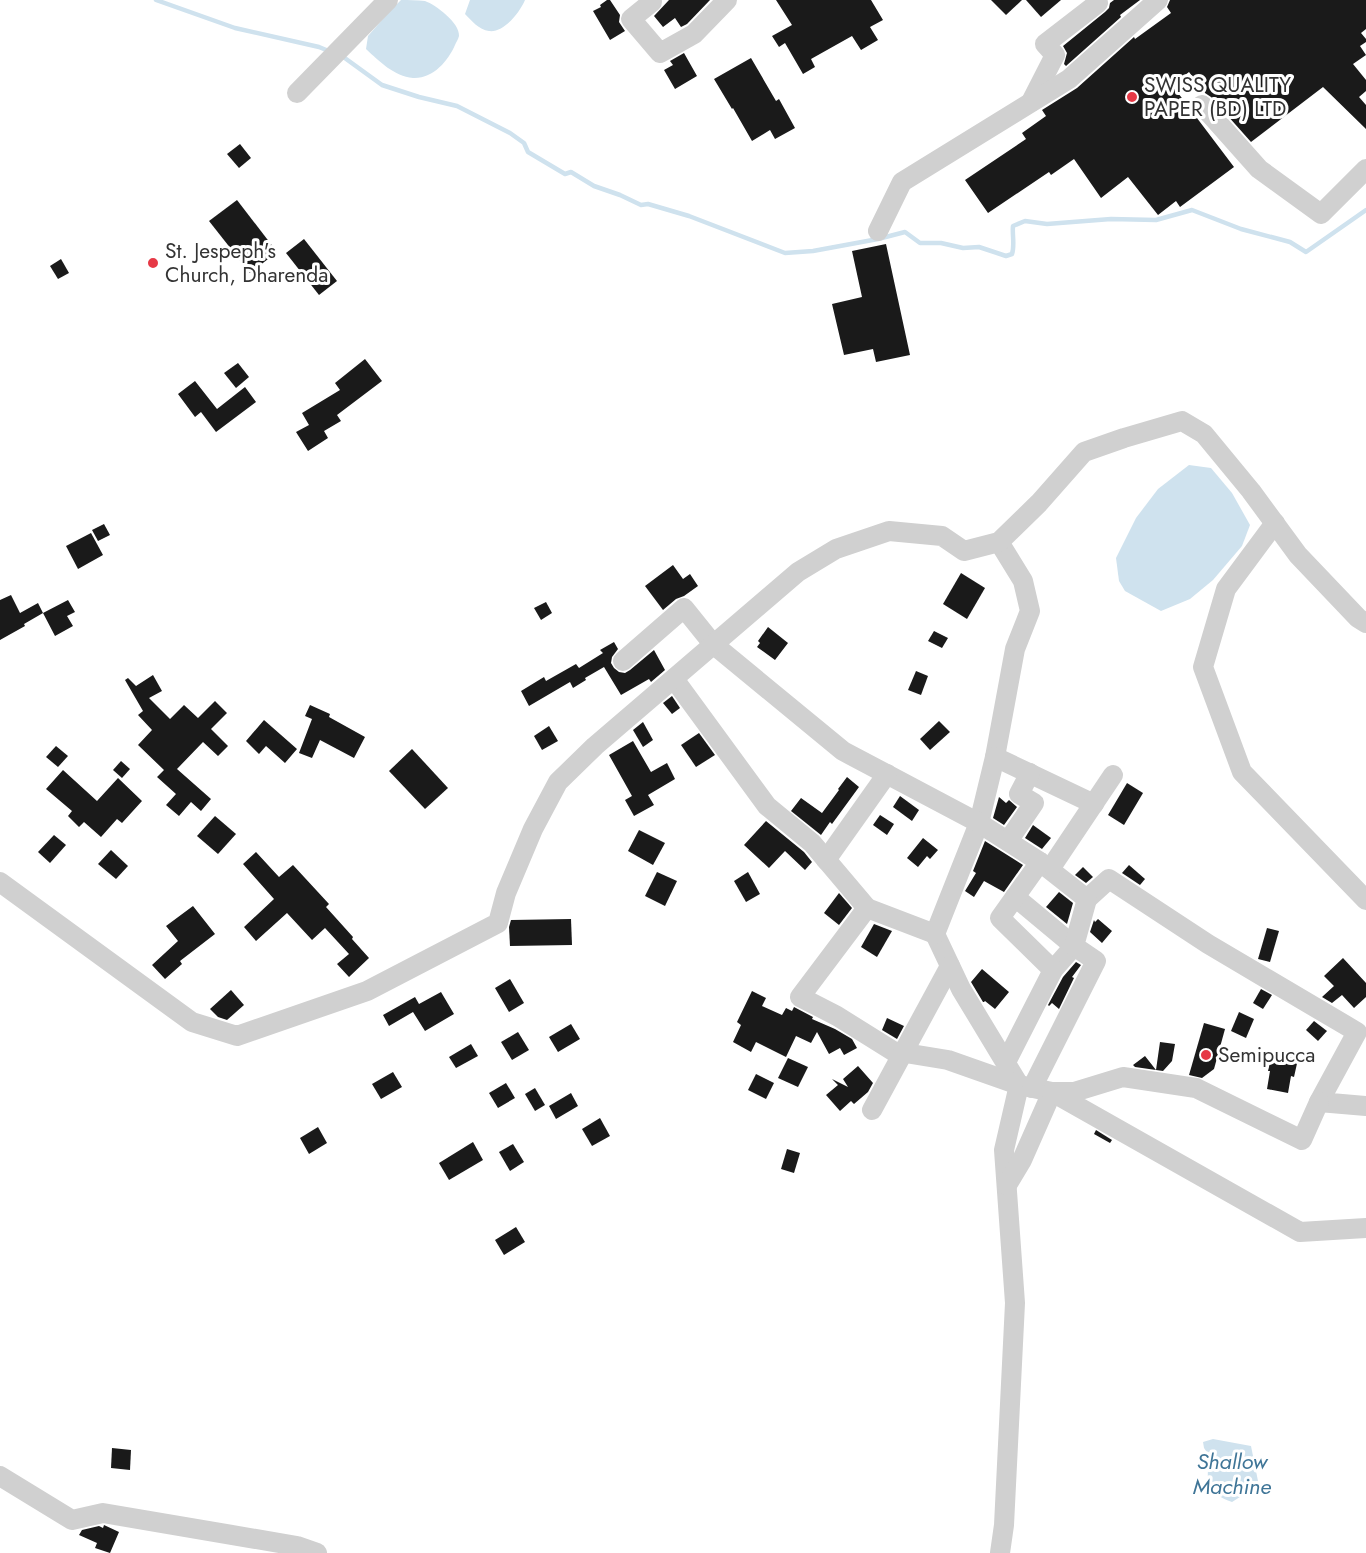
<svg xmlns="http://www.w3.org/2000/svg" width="1366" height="1553" font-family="Jost,sans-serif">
<rect width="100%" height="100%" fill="#fff"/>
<g fill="#cfe2ee">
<path d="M401 0C408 0 418 0 425 1 436 5 460 23 459 36 458 40 456 42 455 45 448 61 433 79 413 78 394 76 380 62 366 49L368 36 389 12Z"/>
<path d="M470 0H525C520 12 504 33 489 31 479 30 471 20 465 14Z"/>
<path d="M1189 465 1211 468 1232 493 1250 525 1242 546 1213 580 1190 599 1161 611 1125 591 1119 581 1116 558 1136 518 1158 489Z"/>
<path d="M1213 1439 1251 1446 1258 1481 1251 1490 1232 1502C1210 1495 1203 1480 1211 1458L1204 1448 1203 1442Z"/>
</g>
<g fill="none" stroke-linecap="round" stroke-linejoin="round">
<g stroke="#cfe2ee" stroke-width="4.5">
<path d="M156 0 235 28 319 47 331 52"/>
<path d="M342 56 382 85 419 97 457 106 510 133 524 143 528 152 565 174 571 172 594 186 620 195 641 205 648 204 689 216 785 253 813 251 878 239 905 232 920 243H941L963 248 979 247 1006 256 1012 254C1015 245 1012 235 1013 226L1025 221 1047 224 1111 219 1156 220 1192 210 1241 229 1290 242 1306 252 1366 210"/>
</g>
</g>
<g fill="#1a1a1a">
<path d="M607 0H610L620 15 619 22 625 31 610 40 593 11 601 7 600 5Z"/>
<path d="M669 0H710L687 24 681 27 675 18 663 27 654 16Z"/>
<path d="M776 0H871L883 20 870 27 878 40 861 50 852 36 811 59 815 67 803 74 785 43 779 47 772 36 792 25Z"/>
<path d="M991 0H1022L1006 15Z"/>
<path d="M1026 0H1061L1041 17Z"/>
<path d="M1114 0H1140L1120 15 1121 17 1066 66 1064 64 1067 53 1063 46 1105 12 1109 8 1110 3Z"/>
<path d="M1170 0H1366V29L1361 33 1366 39V42L1360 46 1366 55 1353 64 1366 80V91L1359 97 1366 105V129L1323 87 1251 142 1211 97 1205 93 1189 72 1172 85 1234 167 1180 207 1176 201 1158 215 1128 177 1101 198 1074 159 1051 175 1049 172 988 213 965 180 1026 139 1022 133 1046 116 1042 110 1077 88 1134 37 1135 39 1171 13 1167 7Z"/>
<path d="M684 53 697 76 675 89 664 70 673 65 670 61Z"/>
<path d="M751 58 776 101 779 99 795 128 775 139 770 130 752 141 733 108 732 109 714 79Z"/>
<path d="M240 144 251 158 239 168 227 154Z"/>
<path d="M237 200 277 252 250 273 209 221Z"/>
<path d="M304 239 337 281 319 295 286 253Z"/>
<path d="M886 244 910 355 876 362 873 349 844 355 832 304 862 297 852 251Z"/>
<path d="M61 259 69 273 58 279 50 266Z"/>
<path d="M365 359 382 381 337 415 341 421 324 431 328 438 308 451 296 432 309 425 302 413 340 390 335 383Z"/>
<path d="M238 363 249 377 236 388 224 373Z"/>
<path d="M195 381 217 409 245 387 256 402 216 432 201 412 195 417 178 394Z"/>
<path d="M104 524 110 535 98 541 92 530Z"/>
<path d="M91 533 103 555 78 569 66 546Z"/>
<path d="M673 565 683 579 690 574 698 586 684 596 676 599 663 610 645 586Z"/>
<path d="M961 573 985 588 967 619 943 604Z"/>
<path d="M11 595 20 613 38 603 43 613 68 600 75 612 67 616 73 626 55 636 43 613 24 624 25 626 0 640V600Z"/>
<path d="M546 602 552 613 541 620 534 608Z"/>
<path d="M768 627 788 643 775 660 757 647 760 643 758 641Z"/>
<path d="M934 631 948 638 942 648 928 641Z"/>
<path d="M614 642 618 649 612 657 611 663 614 668 619 672 625 673 630 670 654 650 665 670 651 682 649 679 621 695 604 667 585 678 586 680 573 688 570 682 529 706 521 691 544 677 546 681 576 664 579 668 603 653 600 650Z"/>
<path d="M916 671 928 676 921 695 908 690Z"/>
<path d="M153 675 162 691 149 698 170 719 184 705 198 718 215 701 227 713 211 729 228 746 218 756 203 742 177 769 211 799 201 811 191 802 179 816 166 805 176 794 157 777 164 770 138 745 152 730 138 715 143 711 125 680 128 678 136 686Z"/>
<path d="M672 696 680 708 672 714 663 703Z"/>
<path d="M310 705 330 714 329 717 365 737 354 758 320 740 312 758 299 753 312 719 305 716Z"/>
<path d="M264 720 297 749 285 763 266 746 259 754 246 741Z"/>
<path d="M939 721 950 732 930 750 920 739Z"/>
<path d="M643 722 653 740 643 747 633 730Z"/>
<path d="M549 726 558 741 542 750 534 736Z"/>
<path d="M699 733 715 755 696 767 681 745Z"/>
<path d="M633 741 651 772 667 763 675 779 648 795 654 805 634 816 625 800 632 796 609 755Z"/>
<path d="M56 746 68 756 58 767 46 757Z"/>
<path d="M412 749 448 788 425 809 389 771Z"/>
<path d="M121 761 130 769 122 778 113 770Z"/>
<path d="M63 770 97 801 118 778 142 801 122 823 117 819 101 837 84 822 79 827 68 816 72 811 46 789Z"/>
<path d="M847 777 859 787 832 824 830 822 821 835 791 811 801 798 822 813 839 790 838 789Z"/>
<path d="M1127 783 1143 793 1124 825 1108 815Z"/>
<path d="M900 796 919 810 912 821 893 807Z"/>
<path d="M999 797 1006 803 1009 800 1017 807 1004 825 993 818Z"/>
<path d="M880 815 894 824 887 835 873 825Z"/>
<path d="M215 816 236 834 218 854 197 836Z"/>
<path d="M766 821 804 852 812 862 805 870 785 851 769 868 744 845Z"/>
<path d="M1033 825 1051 838 1042 849 1025 838Z"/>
<path d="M639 830 665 843 653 865 628 851Z"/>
<path d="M54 835 66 845 50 863 38 852Z"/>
<path d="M923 838 938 850 930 859 927 856 918 867 907 858Z"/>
<path d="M985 841 1023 865 1004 892 984 881 974 897 965 891 976 873 973 871Z"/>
<path d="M111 850 128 866 116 879 98 864Z"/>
<path d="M256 852 279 877 293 865 329 904 326 907 353 937 352 939 369 958 349 977 337 964 349 954 325 928 312 940 287 913 256 941 244 927 274 899 243 864Z"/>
<path d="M1129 865 1145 879 1140 885 1122 873Z"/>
<path d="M1083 867 1093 877 1086 883 1075 875Z"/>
<path d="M657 872 677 881 665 906 645 896Z"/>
<path d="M748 872 760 894 746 902 734 881Z"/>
<path d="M1059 892 1073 903 1067 924 1046 907Z"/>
<path d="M839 893 852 908 839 925 824 913Z"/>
<path d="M193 906 215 934 180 961 182 964 165 979 152 965 178 941 166 926Z"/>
<path d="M571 919 572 945 510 946 509 927 511 920Z"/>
<path d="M1098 919 1112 931 1102 943 1090 932 1094 920 1095 922Z"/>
<path d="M874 924 892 931 877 957 861 947Z"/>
<path d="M1267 928 1279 931 1270 962 1258 959Z"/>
<path d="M1343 958 1366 983V997L1354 1008 1342 995 1332 1003 1322 997 1334 986 1324 976Z"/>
<path d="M1076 962 1081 965 1072 977 1074 978 1059 1009 1052 1003 1049 1006 1048 1005 1063 977Z"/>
<path d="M982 969 1009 992 995 1009 985 1001 984 1002H983L971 982Z"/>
<path d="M510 979 524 1003 509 1012 495 988Z"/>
<path d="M1261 989 1272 995 1263 1009 1253 1003Z"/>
<path d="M231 990 244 1005 227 1020 218 1017 210 1009Z"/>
<path d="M752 991 766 998 762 1006 782 1015 786 1008 792 1011 794 1007 813 1017 812 1019 835 1029 852 1039 857 1048 844 1055 840 1048 829 1054 817 1032 811 1043 796 1036 786 1057 756 1042 751 1052 733 1042 741 1025 737 1022Z"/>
<path d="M441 992 454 1014 425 1031 413 1012 389 1026 383 1015 415 997 419 1004Z"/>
<path d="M1239 1012 1254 1019 1246 1038 1231 1031Z"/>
<path d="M887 1018 904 1026 897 1039 882 1030Z"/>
<path d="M1314 1021 1327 1031 1318 1041 1306 1030Z"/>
<path d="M1204 1023 1225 1029 1214 1069 1202 1078 1189 1075Z"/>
<path d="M571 1024 580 1039 558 1052 549 1037Z"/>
<path d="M518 1032 529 1050 512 1060 501 1042Z"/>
<path d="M1160 1042 1175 1044 1172 1061 1163 1071 1135 1067 1133 1065 1145 1056 1156 1070Z"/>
<path d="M471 1044 478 1056 456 1068 449 1057Z"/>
<path d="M1272 1054 1298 1059 1294 1077 1291 1076 1288 1093 1267 1089 1270 1071H1268Z"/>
<path d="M788 1058 808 1067 798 1087 778 1078Z"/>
<path d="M858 1066 873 1083 868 1092 854 1104 851 1101 840 1111 826 1095 838 1085 832 1079 848 1087 843 1079Z"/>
<path d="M393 1072 402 1087 381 1099 372 1084Z"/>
<path d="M756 1074 774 1083 766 1099 748 1090Z"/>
<path d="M506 1083 515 1098 498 1108 489 1093Z"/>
<path d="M535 1088 545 1105 535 1111 525 1094Z"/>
<path d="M571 1093 578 1106 556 1119 549 1106Z"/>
<path d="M600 1118 610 1136 592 1146 582 1129Z"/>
<path d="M318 1127 327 1143 309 1154 300 1138Z"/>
<path d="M1096 1130 1112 1140 1110 1143 1094 1134Z"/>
<path d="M473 1142 483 1160 449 1180 439 1163Z"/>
<path d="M513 1144 524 1162 510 1171 499 1152Z"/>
<path d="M787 1149 800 1153 794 1173 781 1169Z"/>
<path d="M516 1227 525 1242 504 1255 495 1240Z"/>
<path d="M112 1448 131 1450 130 1470 111 1468Z"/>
<path d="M104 1525 119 1532 110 1553 95 1548 97 1543 79 1535 82 1530 99 1526 103 1528Z"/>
</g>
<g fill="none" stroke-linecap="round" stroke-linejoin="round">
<g stroke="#d0d0d0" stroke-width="20">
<path d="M650 0 652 2 631 19 660 53 694 34 727 0"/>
<path d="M297 93 388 0"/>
<path d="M1031 102 1055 55 1045 44 1098 3 1096 0"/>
<path d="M1202 105 1259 169 1321 214 1366 169"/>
<path d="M878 231 902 182 1069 79 1158 0"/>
<path d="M1275 523 1226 589 1203 667 1242 772 1366 900"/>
<path d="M999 542 1023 581 1030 611 1015 649 995 757 979 823 935 934 961 989 1019 1085 1004 1150 1015 1303 1004 1525 1000 1553"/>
<path d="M623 661 684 608 713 644 843 751 979 823 1040 862 1087 899 1109 879 1208 944 1357 1032 1319 1102 1366 1106"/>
<path d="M674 679 767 806 812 843 867 908"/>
<path d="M995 757 1094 804"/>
<path d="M1008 841 1034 803 1019 794 1030 773"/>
<path d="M826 860 887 774"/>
<path d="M1050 869 1113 775"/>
<path d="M0 882 192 1022 237 1036 367 991 498 923 506 893 533 829 558 782 595 746 798 572 836 549 889 531 942 536 964 551 999 542 1039 503 1084 452 1124 438 1182 421 1204 434 1251 491 1298 555 1358 618 1366 623"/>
<path d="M1015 897 1074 946 1053 970"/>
<path d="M935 934 867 908 800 997 837 1016 893 1051 948 1060 1019 1085 1052 1092 1022 1160 1007 1185"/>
<path d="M1006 1062 1053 970 1000 918 1040 862"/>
<path d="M1032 1088 1096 961 1074 946 1087 899"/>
<path d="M1319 1102 1302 1140 1196 1088 1123 1077 1074 1092H1052L1300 1232 1366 1228"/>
<path d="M872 1110 950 966"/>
<path d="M0 1476 72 1520 103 1513 297 1546 317 1553"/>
</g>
</g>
<g fill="#e63946" stroke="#fff" stroke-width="2">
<circle cx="1132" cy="97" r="6"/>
<circle cx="153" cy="263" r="6"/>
<circle cx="1206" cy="1055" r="6"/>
</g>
<g text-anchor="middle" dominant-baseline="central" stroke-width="6" stroke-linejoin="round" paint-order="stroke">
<g font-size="21" fill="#333" stroke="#fff" text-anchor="start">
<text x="1144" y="85">SWISS QUALITY<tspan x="1144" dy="24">PAPER (BD) LTD</tspan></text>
<text x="165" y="251">St. Jespeph's<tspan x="165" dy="24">Church, Dharenda</tspan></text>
<text x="1218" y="1055">Semipucca</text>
</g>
<g font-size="22" font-style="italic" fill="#3f7597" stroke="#fff">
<text x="1232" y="1461">Shallow<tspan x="1232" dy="25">Machine</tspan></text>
</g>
</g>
</svg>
